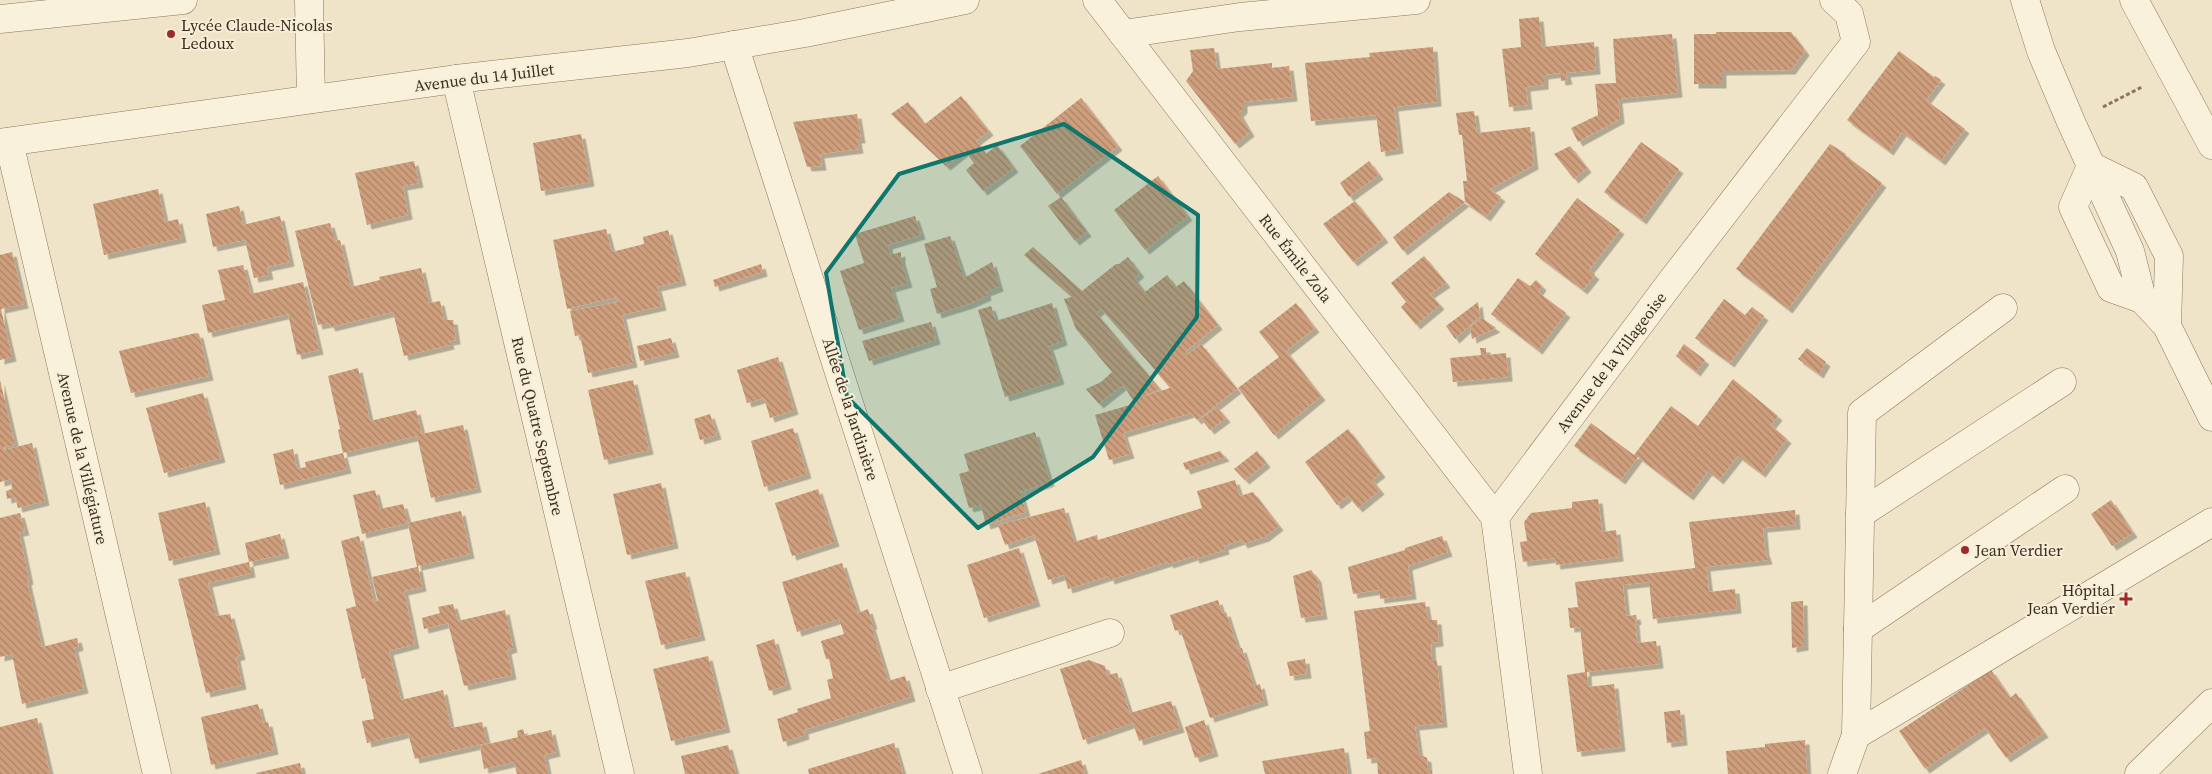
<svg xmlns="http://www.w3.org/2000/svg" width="2212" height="774" font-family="'Source Serif 4',serif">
<defs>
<pattern id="building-back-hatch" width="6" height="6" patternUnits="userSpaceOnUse" patternTransform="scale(1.25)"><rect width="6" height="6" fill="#cf9f7d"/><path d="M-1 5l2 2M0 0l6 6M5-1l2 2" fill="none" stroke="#a98266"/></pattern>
<filter id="shadow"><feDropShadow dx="4.5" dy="4.5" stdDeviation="0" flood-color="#0004"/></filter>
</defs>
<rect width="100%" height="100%" fill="#f0e4c8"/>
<g fill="url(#building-back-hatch)" fill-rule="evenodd" filter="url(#shadow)">
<path d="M1539 17 1542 47 1594 42 1596 70 1566 73 1568 80 1561 81 1560 73 1544 75V85L1526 87 1528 105 1509 107 1502 49 1521 47 1519 19Z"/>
<path d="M1716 32H1791L1805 51 1791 70 1722 71V84H1694V34H1716Z"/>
<path d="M1672 34 1678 93 1618 99 1620 119 1578 142 1571 128 1598 115 1595 84 1616 83 1613 39Z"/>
<path d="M1433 47 1437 102 1394 107 1399 149 1381 152 1376 115 1311 121 1305 63 1370 57 1369 53Z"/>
<path d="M1214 48 1217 69 1272 63V68L1289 66 1293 97 1243 102V109L1239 113 1250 132 1235 144 1186 81 1193 71 1190 50Z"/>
<path d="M1899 51 1934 77 1935 76 1941 80 1926 100 1965 129 1941 161 1902 132 1889 151 1847 120Z"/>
<path d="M961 96 989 131 976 141 986 154 997 145 1014 168 983 191 966 170 974 163 965 151 946 166 891 114 908 102 925 124Z"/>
<path d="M1081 98 1118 146 1057 194 1020 146Z"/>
<path d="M1474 111 1477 133 1530 127 1534 165 1490 189 1501 197 1486 217 1465 202 1463 181H1467L1462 135H1459L1456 113Z"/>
<path d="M857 114 861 139H857L859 149 820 154 822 166 807 167 793 122Z"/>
<path d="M581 134 590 182 541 191 533 143Z"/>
<path d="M1641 142 1679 169 1642 220 1604 192Z"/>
<path d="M1830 144 1846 154 1845 155 1882 183 1788 309 1736 269Z"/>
<path d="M1570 146 1587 168 1574 179 1554 154Z"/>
<path d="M414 161 419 183 403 186 408 215 367 225 355 173Z"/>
<path d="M1369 161 1379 175 1349 197 1340 183Z"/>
<path d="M1158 176 1188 216 1145 250 1114 210Z"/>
<path d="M158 189 165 222 178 219 182 238 104 255 93 204Z"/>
<path d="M1449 192 1465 202 1403 251 1393 237Z"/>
<path d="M1061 197 1087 232 1075 241 1048 206Z"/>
<path d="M1577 198 1620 230 1589 270 1595 275 1583 290 1535 254Z"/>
<path d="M1355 201 1384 238 1353 262 1323 224Z"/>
<path d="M239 206 243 225 280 216 290 262 267 267 269 275 254 278 245 240 213 247 206 214Z"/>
<path d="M915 216 921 235 888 245 890 255 901 252V260L908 283 891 288 900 317 859 330 840 271 864 263 855 234Z"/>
<path d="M330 223 335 241 340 240 351 287 380 280 379 277 421 268 429 303 440 301 444 320H453L456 340 449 341 450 345 404 356 393 312 331 327 329 323 318 325 295 231Z"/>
<path d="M606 229 612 252 644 244 643 237 668 230 682 281 657 287 662 306 622 315 633 363 588 373 580 335 575 336 570 311 618 302 617 297 567 309 553 240Z"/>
<path d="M950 236 964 278 992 262 999 287 986 292 987 296 969 304 937 314 930 289 937 287 924 244Z"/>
<path d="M1033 247 1082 291 1116 264H1119L1128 257 1140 273 1134 278 1145 292 1167 275 1176 287 1184 281 1218 325 1185 352 1187 355 1201 344 1237 389 1197 420 1191 413 1123 433 1130 454 1109 460 1095 415 1137 403 1135 399 1133 400 1123 385 1099 404 1086 389 1101 382 1112 372 1076 329 1064 299 1072 297 1024 255ZM1101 309 1149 363 1170 388 1141 397 1160 389 1096 313Z"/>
<path d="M12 252 24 304 1 309 12 357 0 360V255Z"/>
<path d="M1424 256 1446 283 1430 294 1440 305 1416 325 1401 307 1406 302 1391 283Z"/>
<path d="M761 264 763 272 715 287 713 280Z"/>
<path d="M243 265 251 294 303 282 319 350 297 355 288 314 208 333 202 305 225 300 218 270Z"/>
<path d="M1518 278 1530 286 1536 280 1542 286 1538 292 1566 313 1538 350 1491 314Z"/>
<path d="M1724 299 1745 315 1752 307 1764 316 1730 363 1695 338Z"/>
<path d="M1478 302 1480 316 1455 339 1446 326Z"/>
<path d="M1052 303 1063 341 1049 346 1060 380 1005 397 978 310 991 306 996 321Z"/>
<path d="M1296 303 1315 328 1286 351 1321 396 1274 435 1238 388 1279 357 1259 332Z"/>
<path d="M1482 318 1496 328 1472 339 1470 327Z"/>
<path d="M931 322 936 340 869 361 862 341Z"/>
<path d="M196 333 199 334 209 376 131 393 119 351Z"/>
<path d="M671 338 675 353 640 361 637 346Z"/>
<path d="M1684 344 1705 360 1696 372 1676 356Z"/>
<path d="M1480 348H1486V355L1506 353 1508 377 1453 382 1450 358 1481 355Z"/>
<path d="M1807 348 1826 362 1819 374 1798 359Z"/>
<path d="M778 357 794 410 770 418 764 398 747 403 737 370Z"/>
<path d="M358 368 370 421 416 410 422 434 463 425 477 488 431 498 417 436 343 453 338 430 340 429 328 376Z"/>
<path d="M1733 379 1778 416 1771 425 1787 439 1761 473 1738 456 1719 480 1708 471 1689 496 1638 457 1621 480 1574 446 1591 423 1634 455 1671 406 1698 426Z"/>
<path d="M0 380 15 445 4 447V450L32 443 45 501 18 508 15 497 7 499 6 491 12 489 11 479 0 482Z"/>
<path d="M633 380 649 450 604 460 588 390Z"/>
<path d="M203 393 221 458 164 473 146 408Z"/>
<path d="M1217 407 1226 418 1210 430 1201 419Z"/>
<path d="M710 414 717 435 700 440 694 419Z"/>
<path d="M793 428 807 474 764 487 751 441Z"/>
<path d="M1348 429 1381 473 1372 480 1380 490 1358 508 1348 496 1337 505 1305 462Z"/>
<path d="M1035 432 1050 482 1020 492 1026 512 986 525 981 505 969 508 959 474 969 471 964 454Z"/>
<path d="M293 449 297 469 306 467 305 462 343 453 347 469 280 485 273 454Z"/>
<path d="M1220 451 1225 457 1186 470 1183 463Z"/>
<path d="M1257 451 1266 463 1245 480 1234 469Z"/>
<path d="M1235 480 1240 496 1253 492 1279 526 1265 537 1243 544 1241 540 1224 546 1225 550 1195 559 1194 556 1169 564 1168 562 1110 580 1109 576 1068 589 1064 575 1048 580 1034 535 1005 545 998 525 1064 508 1074 542 1097 535 1098 540 1202 508 1197 491Z"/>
<path d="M661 483 674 544 627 555 613 494Z"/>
<path d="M818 489 835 542 792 556 775 503Z"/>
<path d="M375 490 380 509 403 504 408 523 362 534 353 495Z"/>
<path d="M1598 499 1602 532 1616 530 1619 557 1556 565 1555 558 1523 562 1520 542 1527 541 1524 522 1531 513 1572 508V502Z"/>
<path d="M2111 500 2133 533 2112 546 2091 514Z"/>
<path d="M205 502 216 550 169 561 158 513Z"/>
<path d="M1795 510 1796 525 1763 528 1765 551 1768 560 1706 567 1709 592 1735 589 1737 609 1653 619 1649 582 1623 585 1626 616 1636 615 1637 620 1635 621 1637 643 1656 641 1659 664 1587 672 1588 687 1614 684 1621 747 1577 752 1567 675 1585 672 1580 627 1570 628 1568 608 1578 607 1575 582 1695 568 1689 522Z"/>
<path d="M461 511 470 554 418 566 422 587 404 591 415 644 389 651 401 700 443 690 451 728 482 722 487 743 415 759 408 733 367 743 362 721 374 719 365 678 362 679 346 609 356 606 341 541 359 536 374 602 378 601 372 577 417 567 408 523Z"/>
<path d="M20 513 25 531 19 532 29 580 27 581 42 647 77 638 79 646 74 648 84 689 22 704 12 654 0 657V518Z"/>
<path d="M280 534 285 554 249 562 251 573 208 583 216 616 230 614 241 655 236 657 242 685 206 693 178 579 249 562 245 543Z"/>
<path d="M1442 536 1448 552 1408 566 1412 595 1380 599 1379 590 1353 594 1348 567 1405 550V548Z"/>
<path d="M1019 548 1036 602 984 618 967 565Z"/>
<path d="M842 563 858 613 868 609 873 625H871L888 681 905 676 911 697 804 730 805 735 783 742 777 719 798 712 797 709 831 698 827 680 833 678 829 659H826L821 641 844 634 839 619 797 632 782 582Z"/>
<path d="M1311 570 1317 578 1323 615 1301 618 1293 576Z"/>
<path d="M685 572 701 636 661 645 645 581Z"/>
<path d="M1218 600 1222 613 1226 612 1238 649 1242 648 1254 686 1260 684 1264 701 1210 718 1180 629 1175 631 1170 615Z"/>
<path d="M1803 601 1804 646 1792 648 1791 602Z"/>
<path d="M1425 602 1428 620H1437L1439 642 1431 643 1432 661H1437L1443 723 1415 726 1419 754 1427 758 1428 771H1432V774H1378L1377 758 1367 759 1364 732 1370 731 1354 611Z"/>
<path d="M453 604 458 621 505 610 513 648 507 650 512 675 464 686 448 623 424 629 422 618 440 613 438 607Z"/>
<path d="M774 639 787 685 769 691 756 645Z"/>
<path d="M708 656 726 728 671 741 653 669Z"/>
<path d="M1305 659 1307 674 1290 676 1287 662Z"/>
<path d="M1089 660 1105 666 1107 675 1117 673 1130 713 1171 701 1180 728 1139 741 1133 723 1083 740 1060 669Z"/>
<path d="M1991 670 2010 698 2016 693 2044 733 2006 758 1985 728 1925 769 1899 731Z"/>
<path d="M258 704 263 723 268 722 274 750 211 765 201 717Z"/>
<path d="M1680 710 1683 741 1667 743 1664 712Z"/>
<path d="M37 718 50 774H0V727Z"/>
<path d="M1204 720 1214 752 1195 758 1185 727Z"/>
<path d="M523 729 525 736 551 730 556 752 544 755 548 774H517L514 762 484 769 480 746 518 737 517 731Z"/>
<path d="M1805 740 1807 774H1728L1726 751 1765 747V744Z"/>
<path d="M894 743 903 774H809L808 769Z"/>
<path d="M728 745 736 774H685L681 756Z"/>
<path d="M1344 748 1348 774H1265L1262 761Z"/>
<path d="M1081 760 1085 774H1038Z"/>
<path d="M300 763 302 774H257L256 773Z"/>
</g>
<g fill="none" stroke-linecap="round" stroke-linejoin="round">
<defs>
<g id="minor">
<path d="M309 0 311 99"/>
<path d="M1097 0 1495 517"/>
<path d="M2025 0 2041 51 2071 122 2130 251 2142 299"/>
<path d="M2134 0 2212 145"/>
<path d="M0 19 183 0"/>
<path d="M1123 34 1240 17 1416 0"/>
<path d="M734 45 968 774"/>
<path d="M456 79 620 774"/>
<path d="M9 142 157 774"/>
<path d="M0 143 456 79 688 53 805 33 965 0"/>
<path d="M2091 166 2073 207 2111 288 2142 299 2167 326 2212 417"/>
<path d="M2091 166 2134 187 2169 256 2167 326"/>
<path d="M1860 514 2062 382"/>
<path d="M1858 629 2065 489"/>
<path d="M940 689 1110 633"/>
<path d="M1856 735 1862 413 2003 308"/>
<path d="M1528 774 1495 517 1671 282 1856 42 1849 14 1834 0"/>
<path d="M1842 774 1856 735 2212 522"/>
<path d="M2139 774 2212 703"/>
</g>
</defs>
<use href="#minor" stroke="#8d765c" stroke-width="29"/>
<path stroke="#8d765c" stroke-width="3" stroke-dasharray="4 2.5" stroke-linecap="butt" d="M2103 107 2142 87"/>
<use href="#minor" stroke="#faf1dc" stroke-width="28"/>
</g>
<path fill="#0f766e" fill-opacity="0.2" stroke="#0f766e" stroke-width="4" stroke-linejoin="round" d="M1064 124 1198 215 1197 317 1093 457 978 528 847 397 826 273 899 174Z"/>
<g fill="#9e2a2b" stroke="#f7eed8" stroke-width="2">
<circle cx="171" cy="34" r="5"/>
<circle cx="1965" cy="550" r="5"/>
<path d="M2123.5 591.5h5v5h5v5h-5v5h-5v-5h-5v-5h5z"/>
</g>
<g text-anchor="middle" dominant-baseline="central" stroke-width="4" stroke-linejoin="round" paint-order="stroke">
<g font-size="16" fill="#3d2e20" stroke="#f7eed8" text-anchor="start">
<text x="181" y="25">Lycée Claude-Nicolas<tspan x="181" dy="18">Ledoux</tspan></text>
<text x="1975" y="550">Jean Verdier</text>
<text x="2115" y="590" text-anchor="end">Hôpital<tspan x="2115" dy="18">Jean Verdier</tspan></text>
</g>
<g font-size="16" fill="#3d2e20" stroke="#f7eed8">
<text transform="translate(484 77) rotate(-7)">Avenue du 14 Juillet</text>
<text transform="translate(1296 258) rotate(52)">Rue Émile Zola</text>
<text transform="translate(1611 362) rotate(-53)">Avenue de la Villageoise</text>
<text transform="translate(851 409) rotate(72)">Allée de la Jardinière</text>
<text transform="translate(538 426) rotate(77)">Rue du Quatre Septembre</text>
<text transform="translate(83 458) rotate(77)">Avenue de la Villégiature</text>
</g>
</g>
</svg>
